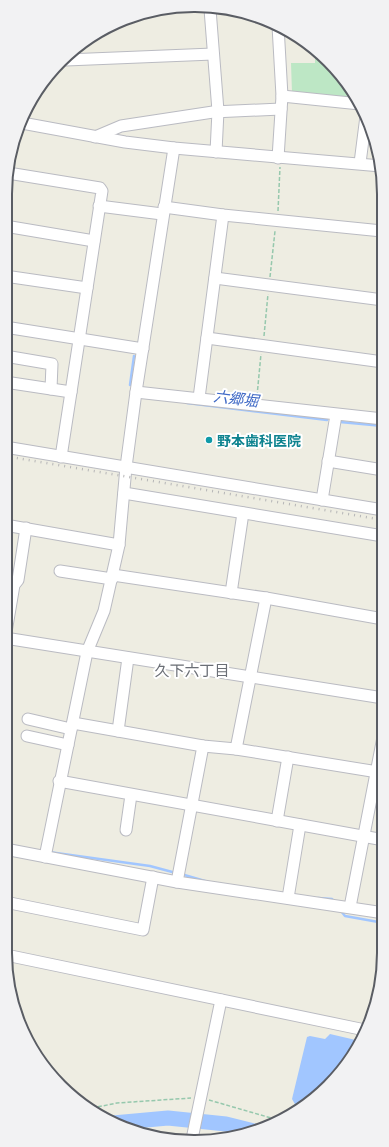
<svg xmlns="http://www.w3.org/2000/svg" width="389" height="1147" font-family="'Exo 2','Noto Sans JP',sans-serif">
<rect width="100%" height="100%" fill="#eeede2"/>
<path fill="#bde7c5" d="M315 51 337 69 358 101 292 93 291 63H315Z"/>
<path fill="#a1c6ff" d="M330 1034 360 1041 352 1058 303 1107 296 1106 292 1099 307 1037 310 1036 325 1039Z"/>
<g fill="none" stroke-linecap="round" stroke-linejoin="round">
<g stroke="#a1c6ff" stroke-width="2.5">
<path d="M130 385 134 356"/>
<path d="M187 403 327 420"/>
<path d="M340 422 383 426"/>
<path d="M49 852 150 866 176 873"/>
<path d="M181 874 205 881"/>
<path d="M318 898 332 899 334 902"/>
<path d="M341 911 345 916 384 923"/>
</g>
<path stroke="#a1c6ff" stroke-width="15" d="M113 1123 168 1118 226 1124 254 1131"/>
<defs>
<g id="minor">
<path d="M210 9 218 111 216 152"/>
<path d="M278 26 282 96 278 158"/>
<path d="M66 60 213 54"/>
<path d="M282 96 360 104"/>
<path d="M22 123 125 142 174 148 381 166"/>
<path d="M95 137 121 126 213 112 281 109"/>
<path d="M10 155 12 144"/>
<path d="M360 163 366 116"/>
<path d="M8 173 100 188 102 191 61 457"/>
<path d="M99 206 162 214"/>
<path d="M164 207 223 215 382 231"/>
<path d="M5 226 94 241"/>
<path d="M5 276 87 288"/>
<path d="M215 278 383 300"/>
<path d="M5 327 143 349"/>
<path d="M207 338 383 362"/>
<path d="M5 356 52 364 51 389"/>
<path d="M5 382 71 392"/>
<path d="M136 392 383 419"/>
<path d="M199 398 223 215"/>
<path d="M5 447 383 510"/>
<path d="M328 461 383 470"/>
<path d="M124 493 383 536"/>
<path d="M322 500 336 415"/>
<path d="M5 525 119 545"/>
<path d="M60 571 112 579"/>
<path d="M113 575 266 598 383 619"/>
<path d="M231 593 243 513"/>
<path d="M5 638 383 698"/>
<path d="M5 638 14 585 18 580 26 528"/>
<path d="M28 719 71 729"/>
<path d="M73 723 203 746 236 749 384 773"/>
<path d="M118 731 128 658"/>
<path d="M27 736 68 745"/>
<path d="M236 749 266 598"/>
<path d="M59 781 384 840"/>
<path d="M277 821 288 757"/>
<path d="M126 830 131 795"/>
<path d="M5 849 177 882 384 913"/>
<path d="M45 857 87 652 104 611 119 545 126 467 136 392 174 148"/>
<path d="M177 882 203 746"/>
<path d="M288 898 300 825"/>
<path d="M5 902 143 930 153 877"/>
<path d="M350 907 384 732"/>
<path d="M6 955 365 1030"/>
<path d="M192 1139 221 1000"/>
</g>
</defs>
<use href="#minor" stroke="#babbc2" stroke-width="13"/>
<g stroke="#96c8ad" stroke-width="1.5" stroke-dasharray="4 2" stroke-linecap="butt">
<path d="M278 211 280 167"/>
<path d="M270 277 275 231"/>
<path d="M264 336 268 294"/>
<path d="M257 396 261 354"/>
<path d="M209 1100 278 1120"/>
<path d="M92 1108 117 1103 191 1098"/>
</g>
<use href="#minor" stroke="#fff" stroke-width="11"/>
<path stroke="#b6b6b7" stroke-width="2.5" stroke-dasharray="1 5" stroke-linecap="butt" d="M5 456 383 520"/>
</g>
<circle fill="#0f9aa8" stroke="#fff" stroke-width="1.5" cx="209" cy="440" r="4"/>
<g text-anchor="middle" dominant-baseline="central" stroke-width="4" stroke-linejoin="round" paint-order="stroke">
<g font-size="14" font-weight="bold" fill="#0d838f" stroke="#fff" text-anchor="start">
<text x="217" y="440">野本歯科医院</text>
</g>
<g font-size="15" font-style="italic" fill="#406ac6" stroke="#fff">
<text transform="translate(236 398) rotate(7)">六郷堀</text>
</g>
<g font-size="15" fill="#6b6f76" stroke="#fff">
<text x="192" y="670">久下六丁目</text>
</g>
</g>
<path d="M0 0H389V1147H0ZM194 12H195A182 182 0 0 1 377 194V953A182 182 0 0 1 195 1135H194A182 182 0 0 1 12 953V194A182 182 0 0 1 194 12Z" fill="#f2f2f3" fill-rule="evenodd"/>
<path fill="none" stroke="#5a5d64" stroke-width="2" d="M194 12H195A182 182 0 0 1 377 194V953A182 182 0 0 1 195 1135H194A182 182 0 0 1 12 953V194A182 182 0 0 1 194 12Z"/>
</svg>
